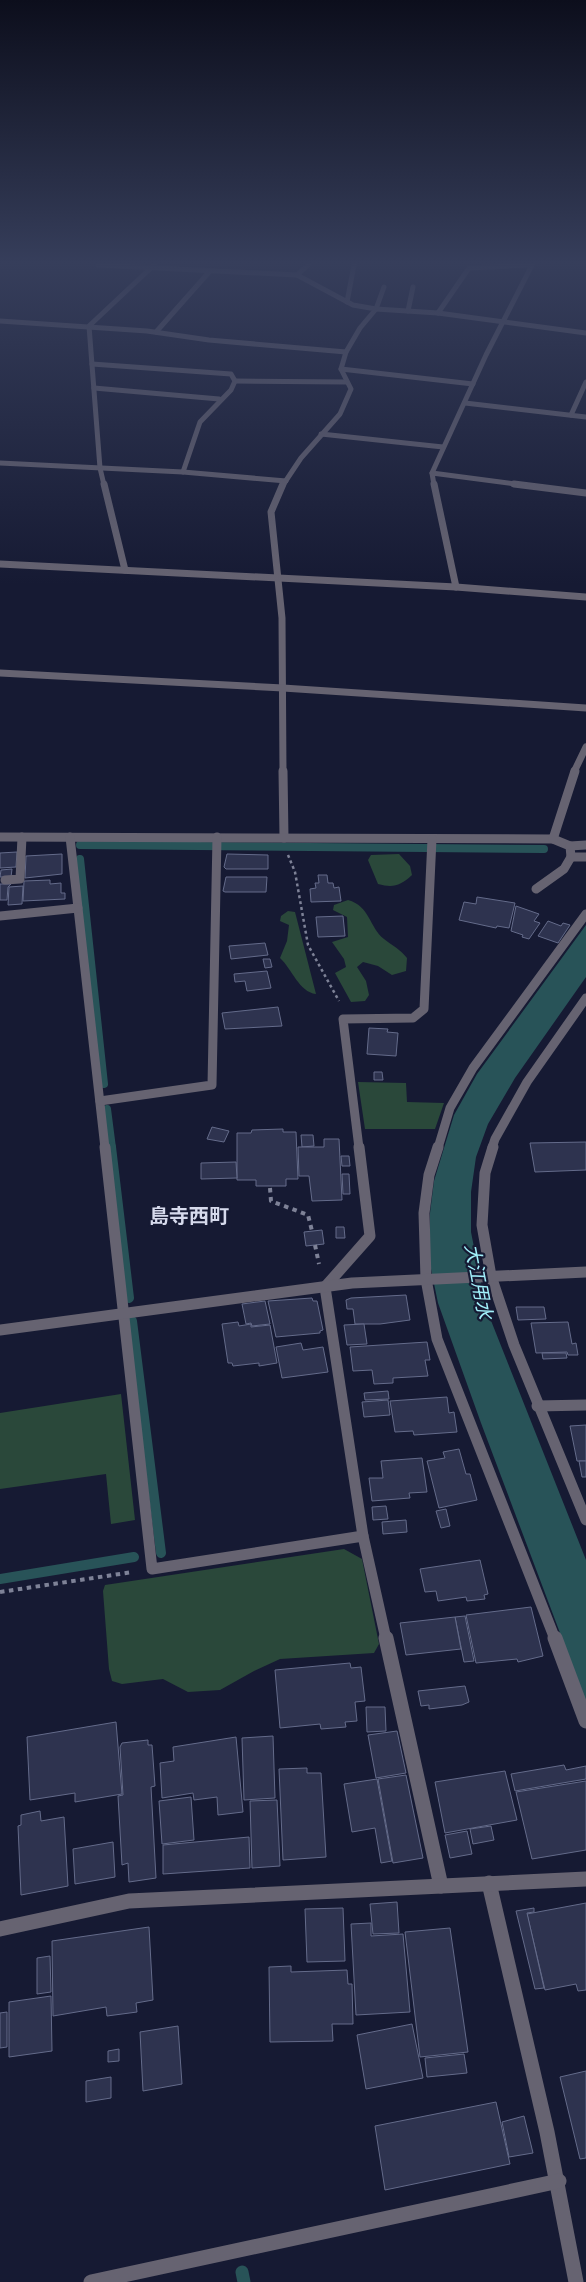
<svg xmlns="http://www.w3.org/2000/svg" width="586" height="2282" font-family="Literata,'Noto Sans JP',serif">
<rect width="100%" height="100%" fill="#161a33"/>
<g fill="#2a483a">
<path d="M399 854 410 866 412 875C400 886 393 888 378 884L368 860 371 855Z"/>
<path d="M348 900C370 906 369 927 384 939 393 946 400 949 407 958L406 971 392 975 378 966 363 962 357 967 366 981 369 995 365 1001 351 1002 335 973 346 967 344 959 332 942 348 937 347 917 333 910 334 905Z"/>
<path d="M288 911 295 912 316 994C299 992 292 969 280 958L287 941 289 925 280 921 281 916Z"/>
<path d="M358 1082 406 1083 407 1102 444 1103 435 1129H365Z"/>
<path d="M121 1394 135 1520 111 1524 106 1474 0 1489V1413Z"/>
<path d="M344 1549 362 1559 379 1644 374 1653 280 1659 254 1671 220 1690 188 1692 163 1679 122 1684 112 1681 109 1669 103 1591 105 1585Z"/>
</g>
<path fill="#285358" d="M586 925V977L515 1078 488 1124 476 1157 471 1192V1232L486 1308 586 1560V1702L481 1423 438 1303 430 1264V1213L434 1181 454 1115 477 1074Z"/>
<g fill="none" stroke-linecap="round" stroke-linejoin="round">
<g stroke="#285358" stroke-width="8">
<path d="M80 845 544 849"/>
<path d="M80 859 104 1084"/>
<path d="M107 1109 112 1148"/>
</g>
<g stroke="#285358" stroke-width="10">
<path d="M111 1147 129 1298"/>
<path d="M132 1321 161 1553"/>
<path d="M0 1579 134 1557"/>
</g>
<path stroke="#285358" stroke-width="13" d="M242 2272 244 2282"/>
</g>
<g fill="#2e334f" stroke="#646b8a">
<path d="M17 852 16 867 0 868V853Z"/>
<path d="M62 854V874L25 878 26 856Z"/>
<path d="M227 854 268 855V869H226L224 867Z"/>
<path d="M12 869 11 877H0L1 870Z"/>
<path d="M318 875H327L328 883H333L334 888 339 887 341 901 311 902 310 889 316 888 315 883H319Z"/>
<path d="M226 877H267L266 892H225L223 891Z"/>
<path d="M50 880V884L61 883V893H65V899L23 901 24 881Z"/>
<path d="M0 884H11L8 887 7 900H0Z"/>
<path d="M23 886 22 904 8 905 9 887Z"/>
<path d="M477 897 515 903 509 928 497 926 496 928 459 920 464 902 476 904Z"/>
<path d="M516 906 539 914 534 921 540 923 529 939 522 937 523 935 511 931Z"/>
<path d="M343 916 345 936 318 937 316 917Z"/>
<path d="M548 921 561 926 563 923 570 925 558 943 538 936Z"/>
<path d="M265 943 268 955 231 959 229 946Z"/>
<path d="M263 959H270L272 967 265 968Z"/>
<path d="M267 971 271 988 247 991 245 981 235 982 234 974Z"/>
<path d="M278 1007 282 1026 225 1029 222 1013Z"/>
<path d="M369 1028 388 1029 387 1032 398 1033 396 1056 367 1054Z"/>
<path d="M374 1072H382L383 1080H374Z"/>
<path d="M212 1127 229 1131 224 1142 207 1139Z"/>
<path d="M283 1129V1132H296L298 1179H286V1186H256V1180H237V1133H251L252 1130Z"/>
<path d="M301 1135H313L314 1146 302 1147Z"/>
<path d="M324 1139H339L342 1200 312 1201 309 1176H299L298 1147H324Z"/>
<path d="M586 1142V1170L535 1172 530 1143Z"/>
<path d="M341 1156H349L350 1166H342Z"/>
<path d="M236 1162 237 1178 201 1179V1163Z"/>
<path d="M342 1174H349L350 1194H343Z"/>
<path d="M336 1227H344L345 1238H336Z"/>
<path d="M322 1230 324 1244 306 1246 304 1232Z"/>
<path d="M406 1295 410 1320 380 1324H355L353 1309H347L346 1300 351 1298Z"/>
<path d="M312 1298 313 1301H317L323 1330 320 1331V1333L276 1337 268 1301Z"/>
<path d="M265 1301 270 1324 252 1326 251 1323 246 1324 242 1304Z"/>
<path d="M516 1307H544L546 1319 518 1320Z"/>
<path d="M238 1322 239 1326 251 1324V1327L270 1325 277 1363 259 1366V1363L233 1366 232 1363H228L222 1324Z"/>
<path d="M568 1322 572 1344 576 1343 578 1355H568L567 1352 536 1353 531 1323Z"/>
<path d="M364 1324 367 1344 347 1345 344 1325Z"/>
<path d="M427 1342 430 1360H425L428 1376 393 1378V1383L374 1384 372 1370 353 1371 350 1347Z"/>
<path d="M301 1343 303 1350 323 1347 328 1372 282 1378 276 1347Z"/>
<path d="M542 1353H566L567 1358 543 1359Z"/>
<path d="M388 1391 389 1399 365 1400 364 1393Z"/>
<path d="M447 1397 449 1413 454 1412 457 1432 414 1435 413 1431 395 1432 390 1401Z"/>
<path d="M388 1400 390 1415 364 1417 362 1402Z"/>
<path d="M586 1425V1461H577L570 1426Z"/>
<path d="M459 1449 466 1474H470L477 1500 439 1508 427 1461 445 1458 443 1452Z"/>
<path d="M422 1458 427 1492 409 1493 410 1498 372 1501 369 1478H383L381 1461Z"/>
<path d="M579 1461H586V1477H582Z"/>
<path d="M386 1506 388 1519 373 1520 372 1507Z"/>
<path d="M446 1509 450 1526 441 1528 436 1511Z"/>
<path d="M406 1520 407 1532 383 1534 382 1522Z"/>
<path d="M480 1560 488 1594 484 1595 485 1599 467 1601 466 1597 438 1601 436 1591 425 1592 420 1569Z"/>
<path d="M531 1607 543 1656 518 1662 517 1659 476 1663 466 1615Z"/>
<path d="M465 1616 474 1661 464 1662 455 1617Z"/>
<path d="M455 1617 461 1649 406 1655 400 1623Z"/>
<path d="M350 1663 351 1668 361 1667 365 1701 355 1702 357 1721 345 1722 346 1727 321 1729 320 1724 280 1728 275 1670Z"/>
<path d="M465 1686 469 1702 462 1705 429 1709V1705L421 1706 418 1691Z"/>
<path d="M366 1707H385L386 1731 367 1732Z"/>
<path d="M116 1722 122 1794 75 1802V1793L30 1800 27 1737Z"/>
<path d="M397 1731 406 1773 376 1778 368 1735Z"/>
<path d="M273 1736 275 1798 244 1800 242 1738Z"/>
<path d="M236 1737 243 1812 218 1815 217 1797 194 1800 193 1793 162 1798 160 1763 174 1761 173 1747Z"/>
<path d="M148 1740V1745H152L155 1786 151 1787 156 1878 129 1882 128 1863 122 1865 118 1796 123 1795 120 1747 122 1743Z"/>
<path d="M564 1765 566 1770 586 1766V1779L515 1791 511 1774Z"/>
<path d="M307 1768V1773H321L326 1857 283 1860 279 1769Z"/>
<path d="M505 1771 517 1820 445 1833 435 1782Z"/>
<path d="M406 1775 423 1858 393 1863 378 1779Z"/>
<path d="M377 1779 392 1861 381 1863 375 1828 352 1832 344 1784Z"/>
<path d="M586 1781V1850L532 1859 516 1792Z"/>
<path d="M191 1797 194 1840 162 1844 159 1801Z"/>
<path d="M277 1800 280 1866 252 1868 250 1801Z"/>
<path d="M40 1811 41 1821 64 1817 68 1886 21 1895 18 1826 21 1825V1815Z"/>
<path d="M491 1826 494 1840 473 1844 470 1829Z"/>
<path d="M467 1831 472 1854 450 1858 445 1835Z"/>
<path d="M249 1837 250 1868 163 1874V1845Z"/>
<path d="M113 1842 115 1877 75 1884 73 1849Z"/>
<path d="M397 1902 399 1933 373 1934 370 1904Z"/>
<path d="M586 1903V1990L578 1991 576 1984 545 1990 527 1914Z"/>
<path d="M343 1908 345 1961 307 1962 305 1909Z"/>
<path d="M534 1908V1912L527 1913 544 1988 535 1989 516 1911Z"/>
<path d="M371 1923V1936L403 1934 410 2012 356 2015 351 1924Z"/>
<path d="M149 1927 153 2000 136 2003 137 2012 107 2016 106 2007 53 2016 52 1941Z"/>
<path d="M450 1928 468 2052 420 2057 405 1932Z"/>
<path d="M50 1956 51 1992 37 1994V1958Z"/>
<path d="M291 1966V1972L347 1970 348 1984H352L353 2024H332L333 2041 270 2042 269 1967Z"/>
<path d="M51 1996 52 2051 9 2057V2002Z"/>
<path d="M7 2012V2047L0 2048V2013Z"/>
<path d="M412 2024 423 2078 366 2089 357 2035Z"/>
<path d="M178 2026 182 2084 143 2091 140 2032Z"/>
<path d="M119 2049V2061L108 2062V2051Z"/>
<path d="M464 2054 467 2073 427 2077 425 2058Z"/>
<path d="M586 2071V2158L580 2159 560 2077Z"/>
<path d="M111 2077V2098L86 2102V2081Z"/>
<path d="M496 2102 510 2164 385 2190 375 2126Z"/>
<path d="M524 2116 533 2153 509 2157 502 2122Z"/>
</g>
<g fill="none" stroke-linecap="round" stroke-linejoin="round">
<path stroke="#7e8297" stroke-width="2.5" stroke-dasharray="3 3" stroke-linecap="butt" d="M288 855 295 872 308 945 339 1001"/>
<g stroke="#7e8297" stroke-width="4" stroke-dasharray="4.5 4.5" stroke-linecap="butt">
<path d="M270 1188 271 1201 308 1215 312 1231"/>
<path d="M315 1245 319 1264"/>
<path d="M0 1592 133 1572"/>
</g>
<g stroke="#666371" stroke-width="9">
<path d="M5 880 20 879 22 837"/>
<path d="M536 889 564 869 571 857"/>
</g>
<g stroke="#666371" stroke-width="5">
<path d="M98 265 297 275"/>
<path d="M308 265 297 275 353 305 376 309 360 328 346 352"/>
<path d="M384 287 376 309 438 313 586 333"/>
<path d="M347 302 354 265"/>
<path d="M408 311 413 287"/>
<path d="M438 313 469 268 529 265"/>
<path d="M0 321 147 331 209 340 346 352 341 369 351 389 340 414 301 458 283 485"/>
<path d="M156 332 210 271"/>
<path d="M92 364 231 374 235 381 231 390 200 422 183 472"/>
<path d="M341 369 473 384"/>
<path d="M235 381 347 382"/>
<path d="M94 388 219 399"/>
<path d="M465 403 586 417"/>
<path d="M571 415 586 382"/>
<path d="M321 434 443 447"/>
<path d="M0 463 183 472 286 481"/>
<path d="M432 473 523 485"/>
<path d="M104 485 100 468 89 326 154 265"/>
<path d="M434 485 432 473 486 355 532 265"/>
</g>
<g stroke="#666371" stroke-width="7">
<path d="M104 484 125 570"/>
<path d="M283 484 271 512 282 618 283 772"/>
<path d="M434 484 456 587"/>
<path d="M514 484 586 493"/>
<path d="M0 564 456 587 586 597"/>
<path d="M0 673 283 688 586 708"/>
<path d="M574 772 586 747"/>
</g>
<g stroke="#666371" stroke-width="9">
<path d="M283 771 284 838"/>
<path d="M0 837 553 839 570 846 571 857H586"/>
<path d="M70 837 105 1148"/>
<path d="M553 839 575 771"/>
<path d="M570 846 586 845"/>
<path d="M0 916 78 908"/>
<path d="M100 1101 212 1085 217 837"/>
<path d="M359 1148 343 1019 413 1018 424 1009 432 839"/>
<path d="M438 1148 450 1108 473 1068 586 914"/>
<path d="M492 1148 495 1139 527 1082 586 998"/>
</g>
<g stroke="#666371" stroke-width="11">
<path d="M105 1147 152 1569 363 1536"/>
<path d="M359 1147 370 1236 325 1287 363 1536 386 1639"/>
<path d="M438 1147 429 1175 424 1213 426 1279 437 1339 555 1639"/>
<path d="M493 1147 485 1173 482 1225 491 1276 514 1345 586 1520"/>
<path d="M0 1330 352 1283 586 1272"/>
<path d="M537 1406 586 1405"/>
</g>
<g stroke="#666371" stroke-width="15">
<path d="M386 1638 441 1886"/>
<path d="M555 1638 586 1721"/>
<path d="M489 1883 547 2132 576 2282"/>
<path d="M0 1929 129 1901 586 1879"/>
<path d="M91 2282 559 2181"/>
</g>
</g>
<linearGradient id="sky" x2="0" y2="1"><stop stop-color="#0c0e1c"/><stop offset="0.45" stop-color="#363e5b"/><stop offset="1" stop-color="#363e5b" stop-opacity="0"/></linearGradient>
<rect width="586" height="584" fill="url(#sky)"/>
<g text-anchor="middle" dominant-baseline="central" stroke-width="4.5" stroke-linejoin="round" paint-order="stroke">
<g font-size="19" font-style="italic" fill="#a2f1fb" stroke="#161a33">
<text transform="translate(480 1281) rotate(79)">大江用水</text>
</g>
<g font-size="20" font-weight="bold" fill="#d6daec" stroke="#161a33">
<text x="189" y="1214">島寺西町</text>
</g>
</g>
</svg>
